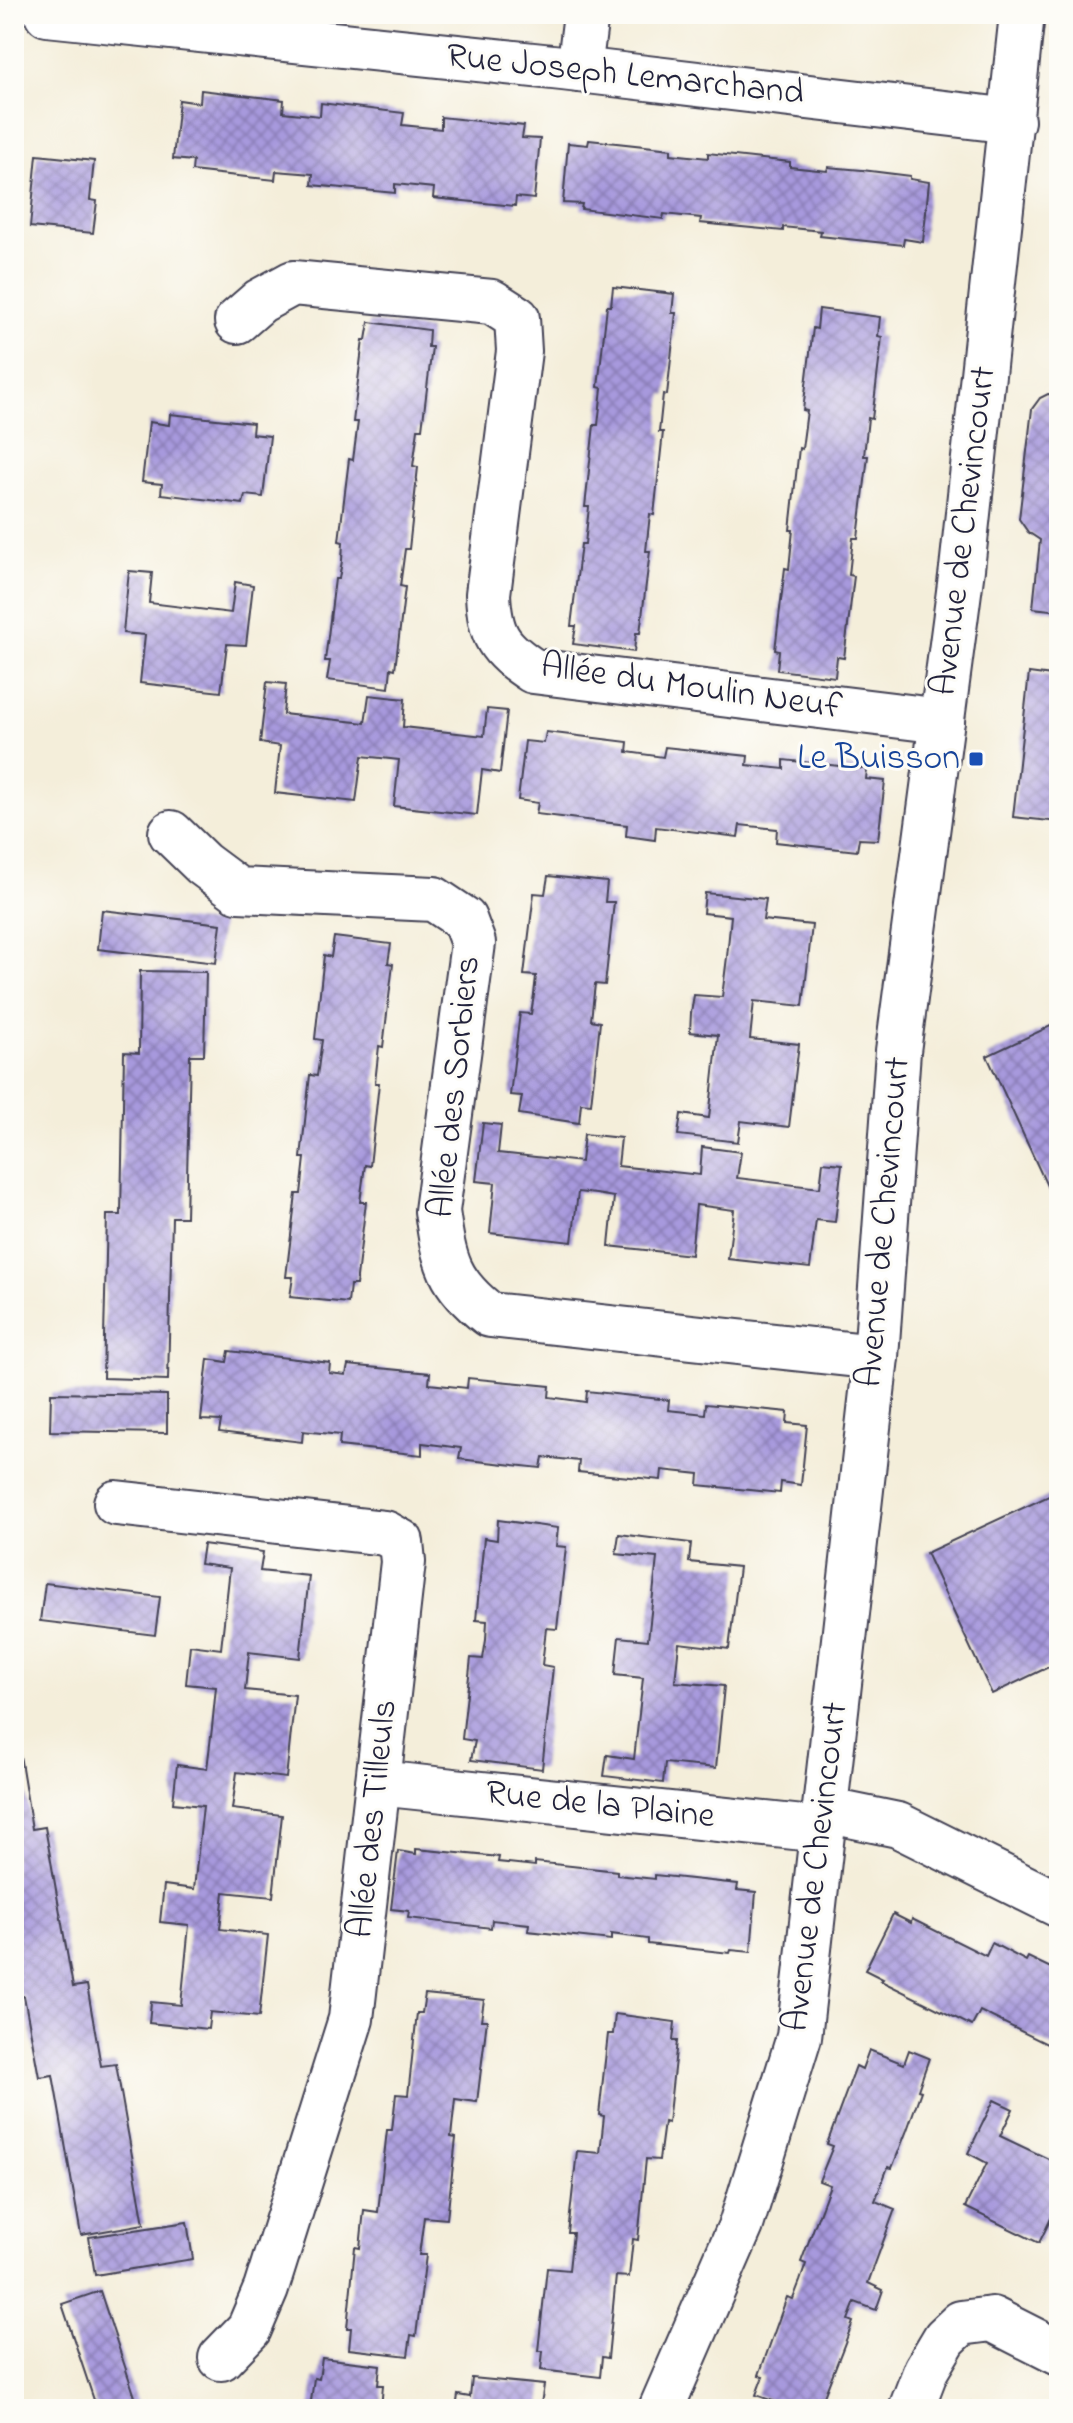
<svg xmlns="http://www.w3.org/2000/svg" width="1073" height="2423" font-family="'Indie Flower',sans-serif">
<defs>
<pattern id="building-cross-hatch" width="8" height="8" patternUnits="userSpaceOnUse" patternTransform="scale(2)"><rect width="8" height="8" fill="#a799dd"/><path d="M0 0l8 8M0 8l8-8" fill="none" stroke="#887cb4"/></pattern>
</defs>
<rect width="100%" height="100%" fill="#fdfcf7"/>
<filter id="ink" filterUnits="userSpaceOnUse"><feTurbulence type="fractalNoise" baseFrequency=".0125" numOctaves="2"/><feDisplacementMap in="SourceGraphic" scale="16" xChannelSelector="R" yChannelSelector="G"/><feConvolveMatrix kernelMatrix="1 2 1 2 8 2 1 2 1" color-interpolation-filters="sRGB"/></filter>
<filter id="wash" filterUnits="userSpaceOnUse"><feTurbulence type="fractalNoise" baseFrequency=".006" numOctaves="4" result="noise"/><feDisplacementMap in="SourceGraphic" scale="32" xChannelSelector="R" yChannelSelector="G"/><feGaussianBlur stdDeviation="1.8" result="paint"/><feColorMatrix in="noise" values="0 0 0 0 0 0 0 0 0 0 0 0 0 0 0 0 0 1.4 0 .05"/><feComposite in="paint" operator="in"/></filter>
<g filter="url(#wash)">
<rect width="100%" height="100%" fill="#f4eeda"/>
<g id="blocks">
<g fill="url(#building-cross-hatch)">
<path d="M201 90 284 100 283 112 320 116 321 103 404 113 402 125 441 129V117L524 126 522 138 540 139 534 199 516 197 515 206 433 198 434 188 395 184V193L312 185 313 174 276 171 275 180 192 171 193 161 173 159 179 100 200 103Z"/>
<path d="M589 140 671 149V154L689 156 708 158V153L790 162V167L827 171 828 167 862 170 910 176V179L929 182 923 242 904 239 903 245 820 236 821 231 783 227V231L700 223 701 218 664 214 663 219 581 209 582 204 563 203 568 143 588 145Z"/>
<path d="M37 155 94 161 90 200 97 201 93 233 30 227Z"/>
<path d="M613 287 674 294 672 313H676L667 395 663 394 659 432H663L654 515 650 514 646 551H650L640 633H636L634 652 573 644 576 626H571L581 544H585L589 507H585L594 425H598L602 388 598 387 607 306H611Z"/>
<path d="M819 309 880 317 878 336 882 337 872 419 868 418 864 456H868L858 538H853L849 575 854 576 844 658 837 657 835 677 777 670 779 651 775 650 785 568 789 569 791 549 793 530H790L799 448 802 449 807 411 803 410 813 328 817 329Z"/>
<path d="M369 322 429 330 428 347H432L422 429H418L413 466 418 467 409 549H405L400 586 405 587 395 669 391 668 389 688 327 680 330 661H325L335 579H339L342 561 343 542 339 541 349 459 353 460 358 422H353L363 340H366Z"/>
<path d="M1048 394 1059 395V611L1033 608 1040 540 1028 532 1019 519 1032 409 1040 398Z"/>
<path d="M170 414 253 423 252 434 270 436 263 497 245 495 243 504 161 494 162 484 142 482 149 422 169 425Z"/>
<path d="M129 571 152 573 149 603 231 613 235 582 253 585 246 645 227 644 221 692 140 683 145 635 123 633Z"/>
<path d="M1029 673 1059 677V822L1013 817Z"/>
<path d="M267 682 286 684 283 714 365 723 369 695 405 699 403 727 484 736 487 709 507 711 500 773 482 770 477 815 394 806 399 760 381 758 362 756 356 802 275 793 280 746 260 743Z"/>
<path d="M546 732 628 742 627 752 663 757 665 747 748 756 747 765 784 769V760L867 769 866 779 885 781 878 840 859 839 857 851 776 842 777 829 740 825 738 837 656 827 655 840 626 836 627 825 536 814 538 803 518 800 525 741 544 743Z"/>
<path d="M548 876 607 882 605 902H614L605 985 595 984 591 1020 600 1022 591 1104 581 1103 579 1123 519 1114 522 1096 510 1095 520 1013 531 1014 534 995 536 976 524 975 534 893 545 894Z"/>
<path d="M705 893 766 899 763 920 812 925 803 1006 754 1001 750 1039 799 1044 789 1127 741 1121 738 1142 678 1135 681 1114 709 1118 718 1035 690 1032 691 1013 694 995 722 997 727 957 731 916 703 913Z"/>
<path d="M102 910 221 924 216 963 98 949Z"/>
<path d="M334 937 391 944 388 963 393 964 383 1047 379 1046 375 1083H379L370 1166 365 1165 360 1202H366L356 1285H350L348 1303 290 1297 293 1277H286L296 1194H301L305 1158H301L310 1075 317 1076 322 1040 315 1039 324 955 331 957Z"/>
<path d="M140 971 206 972 204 1055H190L186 1217H172L168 1380 103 1378 107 1215H121L124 1052 139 1053Z"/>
<path d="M1059 1022V1196L1053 1199 987 1056Z"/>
<path d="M483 1123 501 1125 498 1153 581 1162 584 1134 621 1138 618 1166 700 1175 702 1147 741 1152 737 1178 820 1188 823 1162 842 1164 835 1222 816 1220 810 1268 728 1259 734 1210 696 1205 691 1255 609 1246 614 1197 596 1194 578 1192 572 1242 490 1233 495 1183 476 1181Z"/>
<path d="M229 1351 330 1363 329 1373 346 1375 348 1365 430 1373 429 1384 467 1388 468 1378 550 1386 549 1397 586 1402 587 1391 669 1400 668 1410 705 1414 706 1404 788 1412 787 1423 807 1425 801 1485 781 1482 780 1493 698 1485 699 1474 662 1470 661 1480 578 1472 579 1461 543 1457 541 1468 459 1459 461 1448 422 1443V1455L339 1446 340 1435 303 1431 302 1442 219 1432 221 1421 201 1420 208 1359 227 1362Z"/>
<path d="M51 1393 167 1395V1433L50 1431Z"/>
<path d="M1053 1494 1059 1506V1662L992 1694 926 1553Z"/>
<path d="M498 1520 558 1528 556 1546 566 1547 557 1629 546 1628 544 1647 542 1665 553 1667 542 1769 471 1760 475 1741 462 1739 471 1658 483 1659 486 1640 487 1621 476 1620 484 1538 497 1540Z"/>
<path d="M619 1534 691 1543 689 1562 739 1567 729 1649 679 1643 675 1682 724 1686 716 1768 665 1763 663 1783 604 1776 607 1755 634 1759 643 1678 615 1675 617 1655 619 1637 648 1640 657 1558 616 1554Z"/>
<path d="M203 1544 263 1552 260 1571 309 1576 300 1658 249 1652 245 1690 295 1695 286 1778 237 1772 232 1809 282 1815 273 1897 224 1892 222 1910 220 1929 268 1935 259 2017 210 2012 208 2029 149 2023 151 2002 181 2005 189 1925 160 1922 164 1885 194 1889 203 1806 173 1803 177 1765 207 1769 212 1728 216 1687 186 1684 188 1665 190 1645 221 1649 230 1568 200 1564Z"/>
<path d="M45 1583 160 1597 155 1635 40 1621Z"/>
<path d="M14 1749H19L32 1829 45 1827 73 1987 87 1985 101 2066 116 2064 144 2224 81 2235 53 2075 39 2077 24 1996 14 1998Z"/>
<path d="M416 1849 499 1857 498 1862 535 1866V1862L617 1871V1875L655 1879V1875L738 1884 737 1890 756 1892 751 1952 731 1950 730 1953 648 1944V1939L611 1934V1940L528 1931 529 1924 492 1920 491 1928 408 1918 409 1911 391 1909 398 1851 416 1854Z"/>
<path d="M893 1914 911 1923 912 1919 986 1956 992 1943 1026 1961 1028 1957 1059 1972V2050L980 2011 972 2026 881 1981 883 1979 865 1970Z"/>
<path d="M425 1994 484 2000 481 2020H487L477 2102 455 2099 451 2137 456 2138 447 2219 424 2217 419 2255H426L416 2336 411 2335 408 2356 349 2349 351 2328H347L355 2247 360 2248 364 2210 378 2212 387 2130H392L396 2094 408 2095 417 2013H422Z"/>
<path d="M615 2014 675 2022 673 2041H677L668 2123 664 2122 659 2160 646 2159 638 2240 633 2239 629 2277 616 2276 608 2358 602 2357 600 2377 541 2370 543 2351H538L547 2268 569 2270 573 2233H568L577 2151 600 2153 604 2116 599 2115 608 2034H613Z"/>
<path d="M869 2050 904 2064 909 2050 929 2058 918 2090 921 2091 907 2130 892 2168 888 2167 875 2201 895 2209 868 2283 883 2290 876 2310 855 2302 848 2320 853 2322 823 2399 821 2398 817 2409H795L756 2395 763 2376 759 2375 787 2297 793 2299 800 2281 806 2264 801 2262 830 2185 819 2181 833 2146 827 2144 856 2066 862 2069Z"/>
<path d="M994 2100 1013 2109 1000 2136 1059 2164V2202L1039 2243 965 2207 987 2163 968 2153Z"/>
<path d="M187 2222 193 2259 95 2275 89 2237Z"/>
<path d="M100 2291 139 2409H97L62 2304Z"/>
<path d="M322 2358 380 2365 378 2385H383L381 2409H310L314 2378 319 2379Z"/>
<path d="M472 2378 544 2385 541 2404 547 2405 546 2409H456L458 2395 470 2397Z"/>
<path d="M971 2402 985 2409H968Z"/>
</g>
</g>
</g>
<g filter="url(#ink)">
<use href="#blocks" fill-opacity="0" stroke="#424153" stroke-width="2"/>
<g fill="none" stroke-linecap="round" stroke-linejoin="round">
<defs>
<g id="minor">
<path d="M47 14 562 68 1012 121"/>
<path d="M579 70 586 14"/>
<path d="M237 321 260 301 293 283 492 302 517 318 519 351 488 594C490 635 498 648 533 671L942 721"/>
<path d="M171 833 203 864 238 890 434 899 464 919 473 943 437 1211C444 1261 448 1283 490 1315L876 1357"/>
<path d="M116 1503 385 1533 401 1542 403 1562 351 2019 266 2289 249 2329 221 2358"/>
<path d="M378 1783 822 1830"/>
<path d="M825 1810 898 1825 1059 1905"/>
<path d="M661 2409 741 2225 799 2037 876 1357 898 1051 962 569 1022 14"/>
<path d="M911 2409 926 2370 945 2338 961 2323 992 2319 1059 2353"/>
</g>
</defs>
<use href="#minor" stroke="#424153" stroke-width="48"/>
<use href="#minor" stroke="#fff" stroke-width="44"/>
</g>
</g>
<rect fill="#1a4fb4" stroke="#fdfcf7" stroke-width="3" x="968" y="751" width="16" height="16" rx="4"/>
<g text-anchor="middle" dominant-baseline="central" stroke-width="6" stroke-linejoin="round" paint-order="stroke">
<g font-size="36" fill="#22223b" stroke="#fdfcf7">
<text transform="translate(625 76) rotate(6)">Rue Joseph Lemarchand</text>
<text transform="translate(965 531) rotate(-83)">Avenue de Chevincourt</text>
<text transform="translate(691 688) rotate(8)">Allée du Moulin Neuf</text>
<text transform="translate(456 1087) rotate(-84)">Allée des Sorbiers</text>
<text transform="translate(885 1222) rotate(-85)">Avenue de Chevincourt</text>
<text transform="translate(600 1806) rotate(6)">Rue de la Plaine</text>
<text transform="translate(374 1819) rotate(-84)">Allée des Tilleuls</text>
<text transform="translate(817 1867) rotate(-83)">Avenue de Chevincourt</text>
</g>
<g font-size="36" fill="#164399" stroke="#fdfcf7" text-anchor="end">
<text x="960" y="759">Le Buisson</text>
</g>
</g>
<rect width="1073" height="2423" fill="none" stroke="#fdfcf7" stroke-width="48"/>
</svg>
